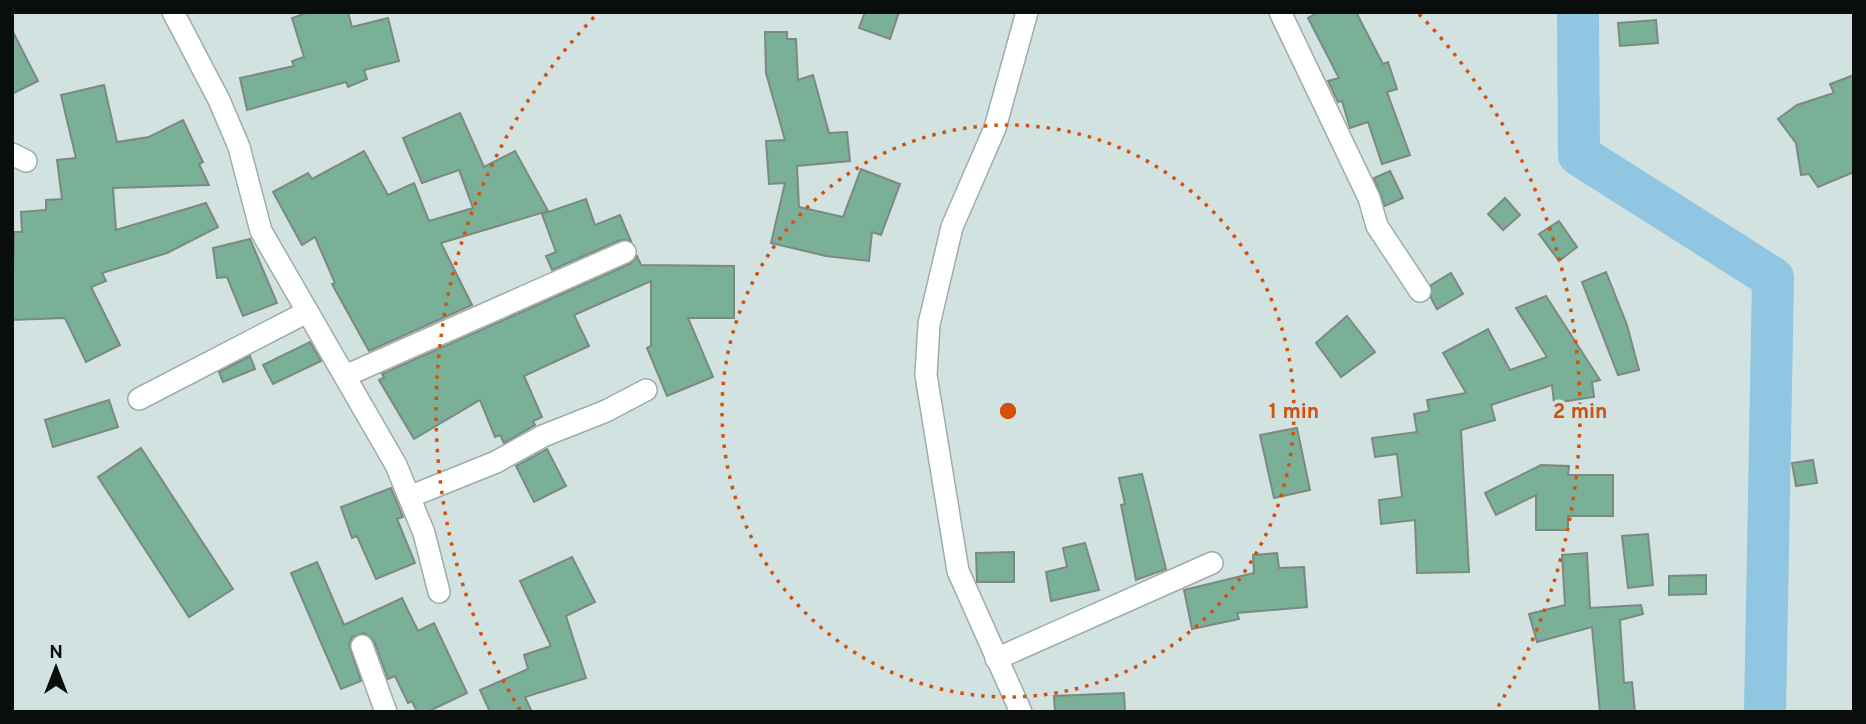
<svg xmlns="http://www.w3.org/2000/svg" width="1866" height="724" font-family="Overpass,sans-serif">
<rect width="100%" height="100%" fill="#d2e2e0"/>
<g fill="none" stroke-linecap="round" stroke-linejoin="round">
<path stroke="#90c6e2" stroke-width="42" d="M1578 12 1579 155 1773 278 1765 712"/>
</g>
<g fill="#79b097" stroke="#7c8982" stroke-width="2">
<path d="M309 12H348L352 27 388 18 399 61 364 70 367 79 348 87 346 82 247 110 240 78 294 66 292 61 304 57 292 18Z"/>
<path d="M865 12H899L890 39 859 28Z"/>
<path d="M1319 12H1356L1383 64 1388 62 1397 89 1387 92 1410 155 1382 164 1368 122 1350 128 1342 101 1338 102 1328 81 1339 78 1308 18Z"/>
<path d="M1656 20 1658 43 1620 46 1618 23Z"/>
<path d="M12 30 38 81 12 94Z"/>
<path d="M765 32H787V39H796L798 80 813 75 829 133 847 132 850 161 797 166 799 207 843 217 861 169 900 184 881 235 872 232 869 261 826 256 771 243 785 183 769 184 766 141 785 140 766 73Z"/>
<path d="M1854 75V172L1818 187 1809 174 1801 175 1796 143 1778 119 1797 105 1834 93 1830 84Z"/>
<path d="M104 85 117 142 149 137 183 120 203 162 199 164 209 185 113 188 116 230 206 203 218 227 167 253 102 273 106 281 91 287 120 345 86 362 65 318 12 320 14 232H22L21 212 46 210V200L62 199 57 160 76 158 61 95Z"/>
<path d="M460 113 484 167 515 151 548 211 441 243 472 305 369 351 332 284 335 283 315 237 302 245 273 192 308 173 312 179 364 151 388 195 414 183 429 221 473 208 459 170 422 183 403 138Z"/>
<path d="M1390 171 1403 198 1385 206 1374 178Z"/>
<path d="M1505 198 1520 215 1503 230 1488 214Z"/>
<path d="M586 199 595 225 620 215 631 241 620 240 552 270 546 256 556 252 542 214Z"/>
<path d="M1559 221 1577 247 1559 261 1539 234Z"/>
<path d="M250 239 277 303 243 316 227 277 217 278 213 248Z"/>
<path d="M637 256 641 265 734 266V318H688L713 377 667 396 647 348 651 346V281L574 315 589 346 524 376 542 417 533 421 535 425 504 443 500 435 495 437 480 400 414 439 379 380 384 377 382 374 630 264Z"/>
<path d="M1606 272 1627 325 1639 370 1618 375 1582 282Z"/>
<path d="M1451 273 1463 294 1437 309 1431 298V285Z"/>
<path d="M1546 296 1600 380 1592 382 1594 397 1554 403 1552 385 1491 405 1495 420 1461 430 1469 572 1417 573 1415 520 1381 524 1379 500 1402 497 1397 454 1375 457 1372 438 1417 432 1414 414 1429 411 1427 400 1466 393 1443 353 1488 329 1510 370 1547 357 1516 308Z"/>
<path d="M1347 316 1375 352 1341 377 1316 343Z"/>
<path d="M310 342 321 361 273 384 263 365Z"/>
<path d="M250 356 255 369 223 382 219 372Z"/>
<path d="M109 400 118 427 53 447 45 420Z"/>
<path d="M1297 428 1310 490 1274 498 1260 435Z"/>
<path d="M141 448 233 589 189 617 98 477Z"/>
<path d="M547 449 566 486 534 502 516 466Z"/>
<path d="M1813 460 1817 483 1796 486 1792 463Z"/>
<path d="M1541 465 1569 466 1568 475H1613V516H1568V530H1536V495L1496 515 1485 493Z"/>
<path d="M1142 474 1166 569 1136 580 1121 505 1125 504 1119 478Z"/>
<path d="M391 488 403 517 397 519 415 563 376 579 357 536 352 538 341 507Z"/>
<path d="M1648 534 1653 585 1628 588 1622 536Z"/>
<path d="M1085 543 1099 590 1051 601 1046 572 1067 567 1063 548Z"/>
<path d="M1014 552V582H977L976 553Z"/>
<path d="M1277 553 1279 568 1304 567 1307 607 1237 613 1239 619 1192 629 1184 590 1254 573 1253 555Z"/>
<path d="M1587 553 1590 608 1641 605 1643 614 1620 620 1624 683 1632 682 1635 712H1600L1592 627 1537 642 1529 614 1565 605 1562 555Z"/>
<path d="M572 557 595 602 566 616 586 678 525 697 532 712H490L480 690 528 669 524 655 551 646 520 581Z"/>
<path d="M317 562 344 625 402 598 418 631 434 623 467 693 427 712H417L412 701 408 703 395 676 388 679 374 641 364 633 352 637 349 644 361 681 341 689 291 573Z"/>
<path d="M1706 575V594L1669 595V576Z"/>
<path d="M1124 693 1125 712H1055L1054 696Z"/>
</g>
<g fill="none" stroke-linecap="round" stroke-linejoin="round">
<defs>
<g id="minor">
<path d="M173 12 219 100 239 147 261 231 396 465 424 533 439 592"/>
<path d="M1280 12 1369 198 1377 226 1420 291"/>
<path d="M12 154 26 161"/>
<path d="M345 376 625 252"/>
<path d="M139 399 307 312"/>
<path d="M409 497 496 462 543 436 606 411 646 390"/>
<path d="M362 646 386 712"/>
<path d="M996 659 1212 563"/>
<path d="M1021 712 958 571 926 375 929 324 952 227 995 128 1027 12"/>
</g>
</defs>
<use href="#minor" stroke="#9dadab" stroke-width="24"/>
<use href="#minor" stroke="#fff" stroke-width="21"/>
</g>
<g fill="none" stroke="#d2520c" stroke-width="3.5" stroke-dasharray="3.5 7">
<circle cx="1008" cy="411" r="286"/>
<path d="M520 710A572 572 0 0 1 597 14M1419 14A572 572 0 0 1 1496 710"/>
</g>
<circle cx="1008" cy="411" r="10" fill="#d2520c" stroke="#d2e2e0" stroke-width="3.5"/>
<g font-size="21" text-anchor="middle" font-weight="bold" fill="#d2520c" stroke="#d2e2e0" stroke-width="7" stroke-linejoin="round" paint-order="stroke">
<text x="1294" y="418">1 min</text>
<text x="1580" y="418">2 min</text>
</g>
<rect width="1866" height="724" fill="none" stroke="#090e0d" stroke-width="28"/>
<g transform="translate(56 668)" stroke="#d2e2e0" stroke-width="5" paint-order="stroke">
<path d="M0-5L12 26L0 18L-12 26Z" fill="#090e0d"/>
<text y="-10" font-size="19" font-weight="bold" text-anchor="middle" fill="#090e0d">N</text>
</g>
</svg>
